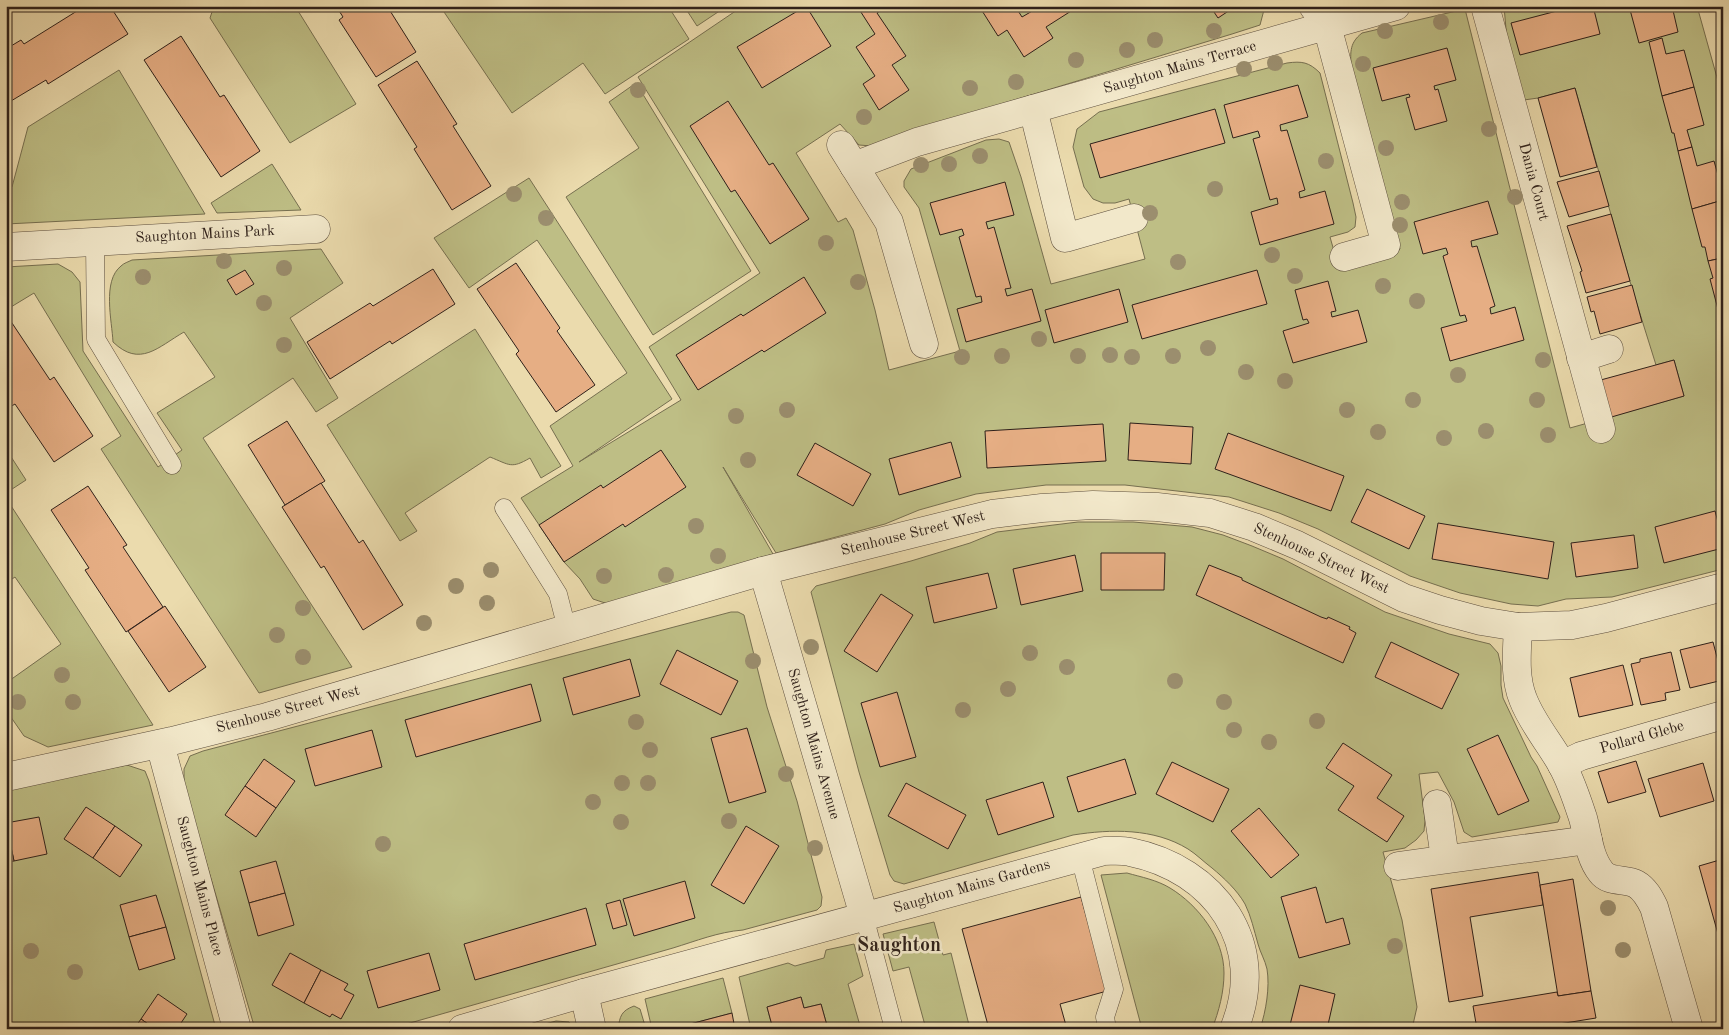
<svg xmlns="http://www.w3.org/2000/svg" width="1729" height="1035" font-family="'Old Standard TT',serif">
<rect width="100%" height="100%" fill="#ebdbad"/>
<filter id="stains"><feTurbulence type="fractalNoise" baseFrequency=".004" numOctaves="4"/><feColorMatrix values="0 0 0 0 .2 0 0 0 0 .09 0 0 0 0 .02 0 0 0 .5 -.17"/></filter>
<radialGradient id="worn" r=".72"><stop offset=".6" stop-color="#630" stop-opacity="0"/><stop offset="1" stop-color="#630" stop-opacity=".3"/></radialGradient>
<g fill="#bebe85" stroke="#766f50">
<path d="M214 6H295L356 104 290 143 210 18Z"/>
<path d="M440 6H668L689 39 605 94 583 63 512 113Z"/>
<path d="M684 6H727L697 26Z"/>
<path d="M743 6H1265L1260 25 1232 34 919 129 872 146 859 145 840 124 796 153 838 222 846 218 853 230 875 310 889 370 960 351 919 208 904 187V181L911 169 986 140 999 139 1009 142 1021 177 1051 284 1145 259 1129 199 1115 203H1103L1093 199 1084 187 1073 147 1077 129 1099 112 1287 63C1302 61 1309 62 1320 73L1353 203 1356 217 1355 227 1348 232 1330 237 1338 265 1400 249 1351 70C1351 54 1348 44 1362 33L1465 9 1570 428 1684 396 1674 360 1656 365 1631 285 1575 88 1538 98 1517 101 1510 75 1504 6H1697L1723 99V569L1612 597 1566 599 1538 606 1511 604 1460 593 1410 576 1318 529 1279 513 1229 497 1125 485H1046L976 494 919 510 885 524 776 553 723 467 773 554 608 604 593 599 580 579 564 562 521 498 573 466 550 426 627 373 537 240 469 288 434 238 529 178 672 399 579 462 681 400 649 347 760 273 638 77Z"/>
<path d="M119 70 205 214 6 224V191L12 187 28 127Z"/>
<path d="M636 83 751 271 653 335 566 197 639 148 609 102Z"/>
<path d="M272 164 301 210 217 213 211 203Z"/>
<path d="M321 249 343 283 290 318 338 398 316 412 293 378 203 438 352 667 259 693 101 449 121 436 34 293 6 310V267L58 264 72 272 80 282 83 351 158 467 182 450 157 413 215 377 184 332C158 347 140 368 113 342 112 321 102 281 121 266 124 263 128 262 132 260Z"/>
<path d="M475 329 561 466 541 478 530 458C511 469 510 465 490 457L405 513 417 531 400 541 327 425Z"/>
<path d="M6 449 26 480 6 493Z"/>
<path d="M6 498 153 725 48 747 24 736 6 710V683L61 644 15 577 6 583Z"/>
<path d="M1078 522H1133L1169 525 1192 527 1223 535 1252 546 1283 559 1385 612 1449 634 1490 644 1498 653 1501 666V685L1503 698 1531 757 1537 766 1560 817 1558 822 1472 837 1464 832 1454 802 1438 772 1419 774 1425 820 1424 831 1416 840 1405 848 1383 852 1402 920 1417 1007 1412 1029H1260C1266 1011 1270 987 1267 969 1265 960 1260 952 1258 944 1254 930 1251 916 1245 904 1237 890 1224 878 1212 868 1204 862 1196 854 1188 849 1154 828 1111 829 1073 835L904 884 894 881 890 875 859 772 811 592 816 586 911 561 970 543 997 532Z"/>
<path d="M731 612H738L744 615 767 707 797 801 822 897 821 906 817 910 743 930C718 932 696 941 673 948L389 1029H255L184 786V769L190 756 203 751Z"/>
<path d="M127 765 145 771 149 781 216 1029H6V789Z"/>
<path d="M1127 873C1141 877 1157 880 1170 888 1198 905 1224 938 1224 973 1224 992 1219 1011 1212 1029H1142L1101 875Z"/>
<path d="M934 922 943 955 951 953 970 1029H926L909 967 893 971 883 934Z"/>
<path d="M854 944 863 976 848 984 861 1029H828L821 1004 804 1008 801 997 767 1007 773 1029H751L739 977 788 963 795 966 824 958 826 950Z"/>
<path d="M723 978 732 1013 672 1029H652L645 999Z"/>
<path d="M634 1006 640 1009 646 1029H618C620 1016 621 1011 634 1006Z"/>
<path d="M556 1021 569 1022 573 1029H527Z"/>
</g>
<g fill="#e6ae84" stroke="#2e201a">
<path d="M85 6H110L128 34 48 84 46 80 6 104V49L21 40 24 44Z"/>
<path d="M336 6H387L416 52 376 77 339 20 343 17Z"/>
<path d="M806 6 831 46 762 88 737 47Z"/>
<path d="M857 6H888L877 13 906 56 892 65 909 90 879 110 863 84 875 76 856 47 875 34Z"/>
<path d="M979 6H1015L1022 17 1034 10 1031 6H1079L1046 27 1053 38 1024 57 1007 30 998 36Z"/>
<path d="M1210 6H1236L1218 18Z"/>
<path d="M1576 6H1593L1600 34 1520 55 1511 23Z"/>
<path d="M1629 6H1672L1678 32 1639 43Z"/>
<path d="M181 36 220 97 224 95 260 151 221 177 144 60Z"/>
<path d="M1662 38 1666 54 1684 50 1694 87 1662 96 1649 42Z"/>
<path d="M1447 48 1456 80 1434 86 1435 90 1438 89 1447 121 1415 130 1406 98 1410 97 1409 94 1382 101 1373 68Z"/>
<path d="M417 61 457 124 453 126 491 186 452 210 414 149 417 147 378 85Z"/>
<path d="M1298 85 1308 117 1280 125 1281 131 1287 130 1305 190 1299 192 1300 198 1325 191 1334 224 1260 245 1251 212 1278 204 1277 198 1270 200 1253 139 1260 137 1258 131 1233 138 1224 105Z"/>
<path d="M1694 87 1704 125 1687 130 1692 147 1678 151 1674 133H1672L1662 96Z"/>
<path d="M1575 88 1597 167 1560 177 1538 98Z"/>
<path d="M728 101 769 165 773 163 809 219 770 244 735 190 731 192 690 126Z"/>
<path d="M1215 109 1225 143 1100 178 1090 144Z"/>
<path d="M1692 147 1697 166 1714 161 1723 193V200L1692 209 1678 151Z"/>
<path d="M1599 171 1609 206 1569 217 1557 182Z"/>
<path d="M1005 182 1014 215 986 222 988 229 994 227 1011 288 1005 289 1007 296 1032 289 1041 321 966 342 957 309 982 302 981 296 976 297 959 237 964 235 962 229 940 235 930 203Z"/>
<path d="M1723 200V242L1718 243 1722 258 1708 261 1705 247H1702L1692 209Z"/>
<path d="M1488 201 1498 234 1471 241 1472 247 1477 246 1495 306 1490 308 1491 314 1515 307 1524 340 1450 361 1441 328 1467 321 1465 315 1460 316 1443 256 1448 254 1446 248 1423 254 1414 222Z"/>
<path d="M1611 214 1630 281 1586 293 1580 272 1582 271 1567 226Z"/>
<path d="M1722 258 1723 316 1720 317 1710 279 1713 278 1708 261Z"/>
<path d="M516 263 560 328 557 331 595 385 556 412 516 354 519 351 477 289Z"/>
<path d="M433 269 455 304 392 344 390 341 330 379 307 342 370 303 373 306Z"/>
<path d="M245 270 254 284 236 295 227 280Z"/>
<path d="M1257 270 1267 304 1142 339 1132 305Z"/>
<path d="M804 277 826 313 764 352 762 350 698 390 676 355 741 314 743 316Z"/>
<path d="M1328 281 1336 311 1331 312 1332 317 1358 310 1367 342 1293 363 1283 331 1309 323 1307 319 1303 320 1295 290Z"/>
<path d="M1632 285 1642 322 1600 334 1594 311 1591 312 1587 297Z"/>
<path d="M1119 289 1128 322 1054 343 1045 310Z"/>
<path d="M8 317 50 380 54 377 93 436 54 462 15 404 10 407 6 402V318Z"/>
<path d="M1674 360 1684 396 1608 418 1597 381Z"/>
<path d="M287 421 325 481 285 505 248 445Z"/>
<path d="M1130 423 1193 427 1191 464 1128 460Z"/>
<path d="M1103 424 1106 461 987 468 985 431Z"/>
<path d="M1228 433 1344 476 1331 511 1215 469Z"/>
<path d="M951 442 961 477 899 495 889 459Z"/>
<path d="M815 443 871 474 853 506 797 475Z"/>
<path d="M661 450 686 487 625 527 623 524 564 562 539 525 601 485 603 488Z"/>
<path d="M321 483 359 543 363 540 403 605 363 630 324 566 321 568 282 507Z"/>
<path d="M88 486 127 545 123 547 163 607 126 632 85 570 89 568 51 510Z"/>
<path d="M1367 489 1425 516 1409 549 1351 522Z"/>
<path d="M1715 511 1723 541V548L1664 563 1655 527Z"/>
<path d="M1438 523 1554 542 1548 579 1432 559Z"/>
<path d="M1634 535 1638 568 1576 577 1571 543Z"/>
<path d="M1101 553H1165L1164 590H1101Z"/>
<path d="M1075 555 1083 591 1021 605 1013 569Z"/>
<path d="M1209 565 1242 578V580L1321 617 1327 619 1328 617 1350 627 1349 629 1356 633 1343 663 1196 595Z"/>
<path d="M988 573 997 608 934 623 926 587Z"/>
<path d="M881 594 913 615 877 672 844 651Z"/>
<path d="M165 606 206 667 169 692 128 631Z"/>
<path d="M1391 642 1459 674 1442 709 1375 677Z"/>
<path d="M1713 642 1723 680 1690 688 1680 650Z"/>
<path d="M677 650 738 681 721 715 660 684Z"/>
<path d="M1671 652 1680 690 1665 693 1666 700 1641 705 1631 664 1640 662V659Z"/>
<path d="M630 659 640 696 573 715 563 678Z"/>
<path d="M1623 665 1633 705 1579 717 1570 678Z"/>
<path d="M531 684 541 721 416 757 405 720Z"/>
<path d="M897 692 916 757 880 767 861 703Z"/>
<path d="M747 728 766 792 729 803 711 738Z"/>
<path d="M372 730 382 767 315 786 305 749Z"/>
<path d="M1498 735 1529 801 1498 815 1467 749Z"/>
<path d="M1343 743 1392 775 1377 798 1404 816 1387 842 1338 810 1354 786 1326 768Z"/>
<path d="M264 759 295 781 276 808 245 786Z"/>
<path d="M1125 759 1136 794 1078 812 1067 777Z"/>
<path d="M1636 761 1646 792 1608 803 1598 772Z"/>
<path d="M1172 762 1229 789 1213 822 1156 794Z"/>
<path d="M1703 763 1714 801 1660 817 1648 779Z"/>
<path d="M1043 782 1054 817 998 835 986 800Z"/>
<path d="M906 783 966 815 948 849 888 816Z"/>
<path d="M245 786 276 808 256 837 225 815Z"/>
<path d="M86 807 115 826 93 858 64 839Z"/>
<path d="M1259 808 1299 855 1271 878 1231 831Z"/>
<path d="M39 817 47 854 14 861 6 823Z"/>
<path d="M6 824 14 861 6 862Z"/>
<path d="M115 826 142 845 120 877 93 858Z"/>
<path d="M746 826 779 846 744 904 711 885Z"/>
<path d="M1723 859V952L1699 866Z"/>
<path d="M276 861 285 893 249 903 240 871Z"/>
<path d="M1538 872 1543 905 1470 917 1483 996 1449 1002 1431 889Z"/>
<path d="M1573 879 1591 991 1558 996 1540 885Z"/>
<path d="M685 881 695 918 634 936 623 899Z"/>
<path d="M1316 887 1326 923 1343 918 1350 944 1299 958 1281 897Z"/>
<path d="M285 893 294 925 258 936 249 903Z"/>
<path d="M156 895 166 927 129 937 120 905Z"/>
<path d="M1081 897 1107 991 1060 1004 1067 1029H989L962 929Z"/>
<path d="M620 900 627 925 613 929 606 904Z"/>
<path d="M586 908 596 945 475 980 464 944Z"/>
<path d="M166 927 175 959 139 970 129 937Z"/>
<path d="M290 953 321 970 304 1003 272 985Z"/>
<path d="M429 953 440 990 378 1008 367 971Z"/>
<path d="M321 970 348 984 344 990 354 995 341 1019 332 1014 330 1017 304 1003Z"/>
<path d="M1300 985 1335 994 1327 1029H1289Z"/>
<path d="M1591 991 1596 1018 1528 1029H1477L1473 1006 1557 992 1558 996Z"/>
<path d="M158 994 187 1014 177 1029H155L141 1019Z"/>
<path d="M801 997 804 1008 821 1004 828 1029H773L767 1007Z"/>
<path d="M732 1013 735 1029H673L690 1024Z"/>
<path d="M141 1019 155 1029H134Z"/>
</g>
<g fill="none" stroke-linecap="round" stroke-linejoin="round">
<defs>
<g id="lane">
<path d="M95 242 96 339 172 465"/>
<path d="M504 508 558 594 567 629"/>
<path d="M1080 857 1114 989 1105 1017 1107 1029"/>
<path d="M864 916 894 1029"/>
</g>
<g id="street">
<path d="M1313 6 1327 26 1386 245 1344 257"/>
<path d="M1485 6 1601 429"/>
<path d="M1033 109 1065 238 1134 218"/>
<path d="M841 145 889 222 924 344"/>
<path d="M854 166 917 142 1396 6"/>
<path d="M6 247 316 229"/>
<path d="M1581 358 1609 349"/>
<path d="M763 571 864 916"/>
<path d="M1518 627C1517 651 1514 677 1523 699 1532 723 1550 743 1562 765 1571 781 1577 800 1583 818 1588 836 1589 857 1601 872 1609 883 1625 878 1636 884 1645 889 1650 899 1654 907L1689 1029"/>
<path d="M160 744 237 1029"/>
<path d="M1562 765 1581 756 1723 715"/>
<path d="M6 777 172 741 267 717 763 571 992 514 1042 508 1093 505 1157 507 1210 513 1254 527 1297 545 1404 598 1440 610 1481 621 1518 627 1572 625 1606 618 1723 587"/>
<path d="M1437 804 1445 858"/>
<path d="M1398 866 1588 840"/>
<path d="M584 993 592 1029"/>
<path d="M462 1029 584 993 1104 851C1112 851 1122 850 1130 852 1215 869 1269 944 1234 1029"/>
</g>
</defs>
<use href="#lane" stroke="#5d4f3f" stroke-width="19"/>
<use href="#street" stroke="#5d4f3f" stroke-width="29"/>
<use href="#lane" stroke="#f2e8ca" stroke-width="18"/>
<use href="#street" stroke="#f2e8ca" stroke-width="28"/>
</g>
<g fill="#9b8e6e">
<circle cx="1441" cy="22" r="8"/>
<circle cx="1214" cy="31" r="8"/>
<circle cx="1385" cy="31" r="8"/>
<circle cx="1155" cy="40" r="8"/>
<circle cx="1127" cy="50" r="8"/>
<circle cx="1076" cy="60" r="8"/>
<circle cx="1275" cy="63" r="8"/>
<circle cx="1363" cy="64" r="8"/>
<circle cx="1244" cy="69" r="8"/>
<circle cx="1016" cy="82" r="8"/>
<circle cx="970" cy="88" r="8"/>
<circle cx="638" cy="90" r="8"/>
<circle cx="864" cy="117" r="8"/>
<circle cx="1489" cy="129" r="8"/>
<circle cx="1386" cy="148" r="8"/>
<circle cx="980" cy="156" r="8"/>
<circle cx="1326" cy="161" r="8"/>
<circle cx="949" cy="164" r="8"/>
<circle cx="921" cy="165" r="8"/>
<circle cx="1215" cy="189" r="8"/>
<circle cx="514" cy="194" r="8"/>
<circle cx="1515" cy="197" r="8"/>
<circle cx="1402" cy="202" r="8"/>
<circle cx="1150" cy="213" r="8"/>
<circle cx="546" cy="218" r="8"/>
<circle cx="1400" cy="225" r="8"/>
<circle cx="826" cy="243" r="8"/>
<circle cx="1272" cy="255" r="8"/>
<circle cx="224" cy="261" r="8"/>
<circle cx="1178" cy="262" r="8"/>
<circle cx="284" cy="268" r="8"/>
<circle cx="1295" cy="276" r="8"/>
<circle cx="143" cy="277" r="8"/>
<circle cx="858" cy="282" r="8"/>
<circle cx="1383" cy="286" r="8"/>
<circle cx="1417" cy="301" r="8"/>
<circle cx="264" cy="303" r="8"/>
<circle cx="1039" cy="339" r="8"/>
<circle cx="284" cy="345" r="8"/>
<circle cx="1208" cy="348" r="8"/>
<circle cx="1110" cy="355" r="8"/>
<circle cx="1002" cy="356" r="8"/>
<circle cx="1078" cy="356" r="8"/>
<circle cx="1173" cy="356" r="8"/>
<circle cx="962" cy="357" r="8"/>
<circle cx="1132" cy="357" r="8"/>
<circle cx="1543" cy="360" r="8"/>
<circle cx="1246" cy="372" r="8"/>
<circle cx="1458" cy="375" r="8"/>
<circle cx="1285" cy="381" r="8"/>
<circle cx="1413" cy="400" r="8"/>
<circle cx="1537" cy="400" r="8"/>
<circle cx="787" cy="410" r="8"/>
<circle cx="1347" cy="410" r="8"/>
<circle cx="736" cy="416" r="8"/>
<circle cx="1486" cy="431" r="8"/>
<circle cx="1378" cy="432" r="8"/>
<circle cx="1548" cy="435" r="8"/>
<circle cx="1444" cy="438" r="8"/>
<circle cx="748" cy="460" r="8"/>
<circle cx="696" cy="526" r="8"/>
<circle cx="718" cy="556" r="8"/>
<circle cx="491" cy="570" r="8"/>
<circle cx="666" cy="575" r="8"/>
<circle cx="604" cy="576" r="8"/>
<circle cx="456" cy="586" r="8"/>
<circle cx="487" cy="603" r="8"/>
<circle cx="303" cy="608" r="8"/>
<circle cx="424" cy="623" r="8"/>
<circle cx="277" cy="635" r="8"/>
<circle cx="811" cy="647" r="8"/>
<circle cx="1030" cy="653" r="8"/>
<circle cx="303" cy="657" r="8"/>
<circle cx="753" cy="661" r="8"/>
<circle cx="1067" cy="667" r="8"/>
<circle cx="62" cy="675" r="8"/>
<circle cx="1175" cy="681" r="8"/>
<circle cx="1008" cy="689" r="8"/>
<circle cx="18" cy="702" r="8"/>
<circle cx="73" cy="702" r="8"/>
<circle cx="1224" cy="702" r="8"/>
<circle cx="963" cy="710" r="8"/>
<circle cx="1317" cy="721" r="8"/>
<circle cx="636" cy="722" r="8"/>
<circle cx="1234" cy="730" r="8"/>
<circle cx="1269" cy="742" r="8"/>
<circle cx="650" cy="750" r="8"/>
<circle cx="786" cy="774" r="8"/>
<circle cx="622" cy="783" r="8"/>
<circle cx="648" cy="783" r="8"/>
<circle cx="593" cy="802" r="8"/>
<circle cx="729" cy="821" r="8"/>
<circle cx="621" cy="822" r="8"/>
<circle cx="383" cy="844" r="8"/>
<circle cx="815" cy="848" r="8"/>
<circle cx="1608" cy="908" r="8"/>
<circle cx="1395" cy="946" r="8"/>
<circle cx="1623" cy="950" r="8"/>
<circle cx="31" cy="951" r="8"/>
<circle cx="75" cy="972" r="8"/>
</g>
<g text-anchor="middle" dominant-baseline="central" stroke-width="5" stroke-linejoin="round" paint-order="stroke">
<g font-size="15" fill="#2e201a" stroke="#f2e8ca">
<text transform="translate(1180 68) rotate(-16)">Saughton Mains Terrace</text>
<text transform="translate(1533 182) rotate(75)">Dania Court</text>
<text transform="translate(205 235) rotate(-3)">Saughton Mains Park</text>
<text transform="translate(913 534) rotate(-14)">Stenhouse Street West</text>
<text transform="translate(1321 559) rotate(25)">Stenhouse Street West</text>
<text transform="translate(288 710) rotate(-15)">Stenhouse Street West</text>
<text transform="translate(1642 738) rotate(-16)">Pollard Glebe</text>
<text transform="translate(813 744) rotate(74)">Saughton Mains Avenue</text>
<text transform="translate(199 886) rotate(75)">Saughton Mains Place</text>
<text transform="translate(972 887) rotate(-16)">Saughton Mains Gardens</text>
</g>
<g font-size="20" font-weight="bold" fill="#2e201a" stroke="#f2e8ca">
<text x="899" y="946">Saughton</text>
</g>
</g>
<rect width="1729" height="1035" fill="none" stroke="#ebdbad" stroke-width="25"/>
<rect x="8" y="8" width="1714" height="1020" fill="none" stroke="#2e201a" stroke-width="2.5"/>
<rect x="12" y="12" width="1704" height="1010" fill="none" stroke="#2e201a"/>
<rect width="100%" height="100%" filter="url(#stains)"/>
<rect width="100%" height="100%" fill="url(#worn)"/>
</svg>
